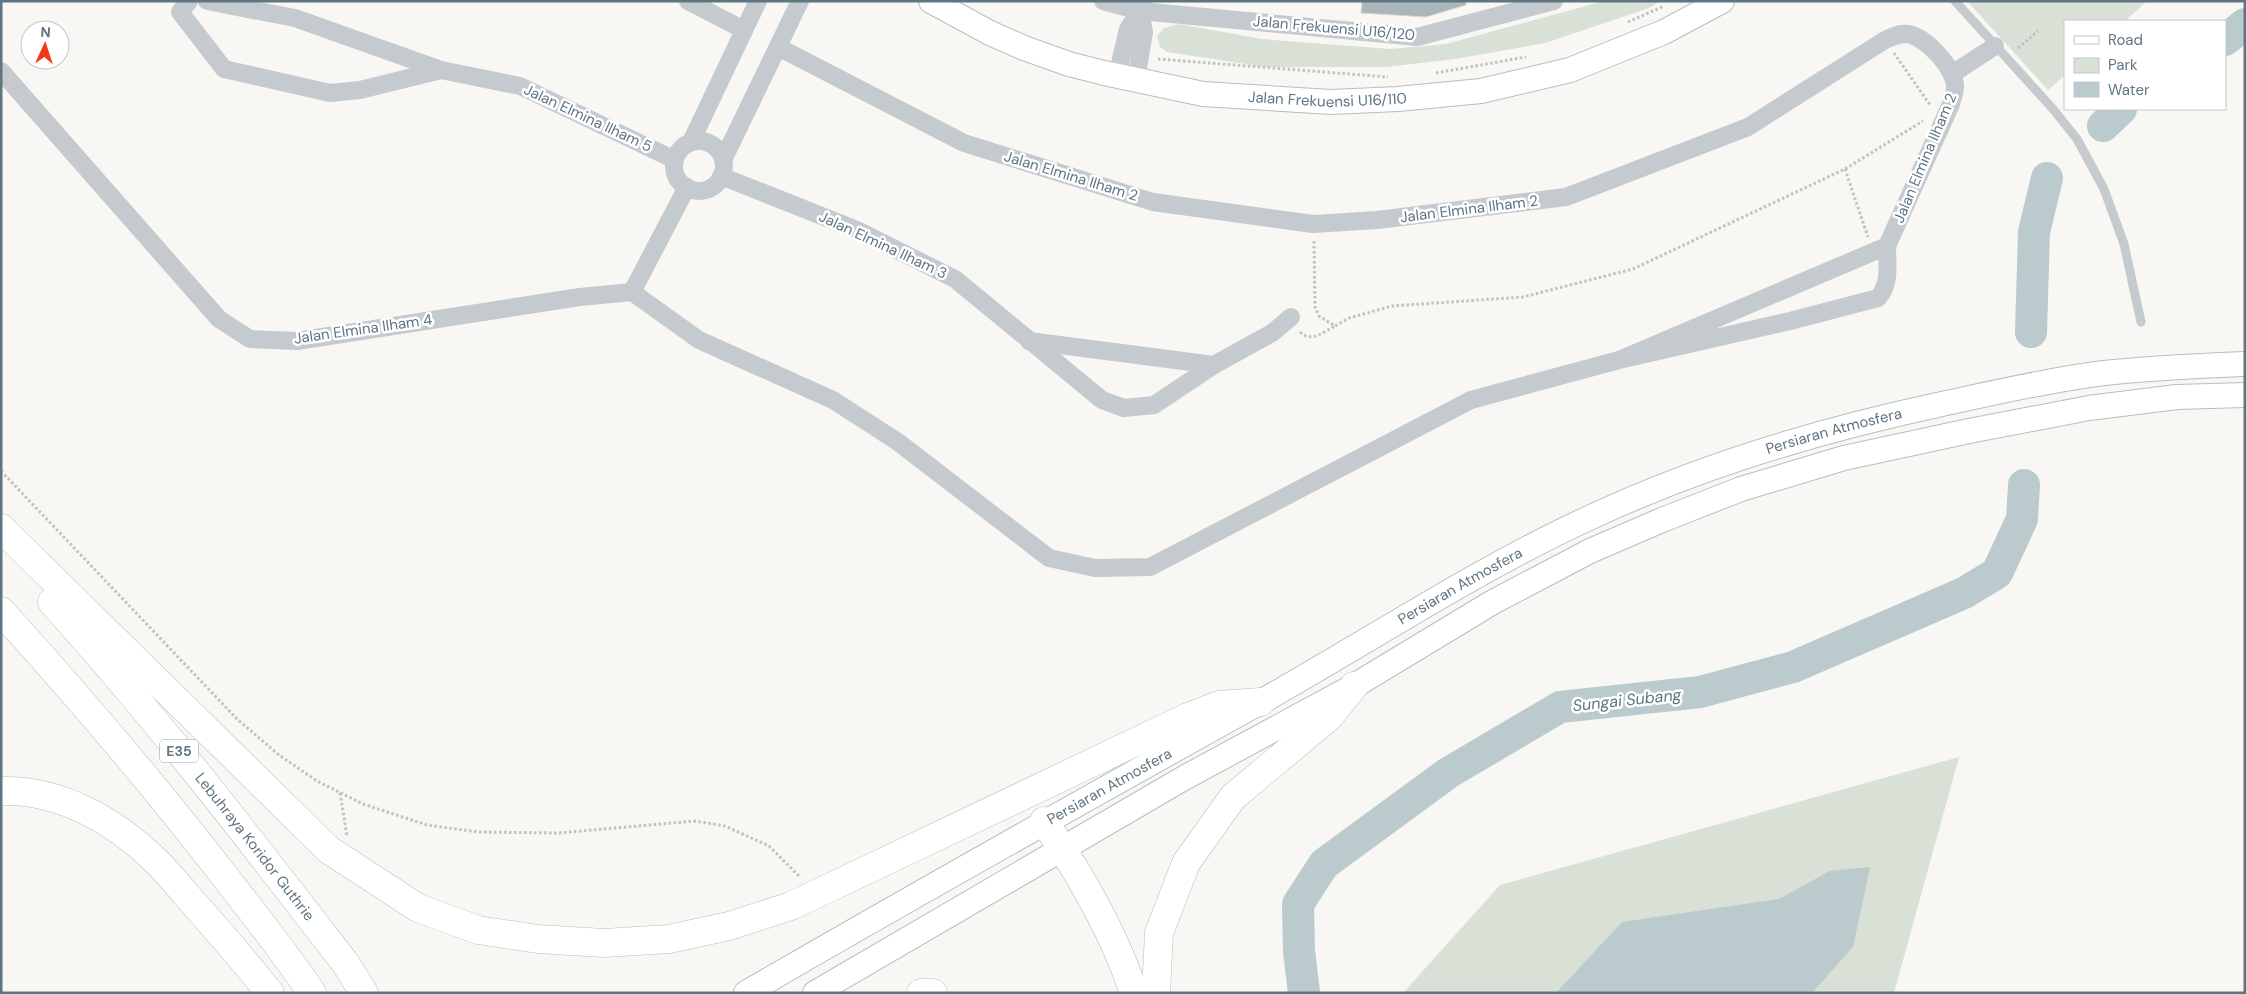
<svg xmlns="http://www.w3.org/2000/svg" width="2246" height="994" font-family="'DM Sans',sans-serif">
<rect width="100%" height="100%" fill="#f8f7f4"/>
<g fill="#d9e0d5">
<path d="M1604 1H1661L1649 8 1545 43 1455 59 1386 67H1265L1167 52 1160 47 1157 36 1164 28 1178 24 1262 39 1390 49 1446 44Z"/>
<path d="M1967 1H2147L2125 21H2065V75L2048 90Z"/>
<path d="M1959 757 1894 993H1403L1500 885Z"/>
</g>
<path fill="#bbcacd" d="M1870 867 1853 947 1812 993H1556L1622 922 1779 899 1830 871Z"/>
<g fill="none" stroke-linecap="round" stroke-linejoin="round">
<g stroke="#bbcacd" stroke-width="32">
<path d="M2225 40 2245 24"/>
<path d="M2103 126 2121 109"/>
<path d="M2031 332 2034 232 2047 178"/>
<path d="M1304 993 1299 951 1298 904 1324 864 1448 773 1560 707 1700 692 1793 667 1964 593 1997 573 2022 519 2024 485"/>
</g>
</g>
<path fill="#aab6ba" stroke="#d9d9d7" d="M1362 1H1466V5L1426 17 1361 13Z"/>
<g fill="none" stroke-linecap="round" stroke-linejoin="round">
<defs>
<g id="secondary">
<path id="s1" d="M931 1 990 33 1024 48 1069 64 1104 73 1203 94 1331 102 1398 99 1481 91 1570 70 1664 32 1722 1"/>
<path id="s2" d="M746 993C915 895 1086 799 1257 704 1368 642 1474 571 1589 518 1702 465 1820 430 1942 404 1993 393 2044 381 2096 374 2145 368 2195 366 2245 364"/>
<path d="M815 993 1184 778 1354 686 1493 602 1590 551 1662 520 1741 489 1844 458 1969 431 2089 408 2177 397 2245 395"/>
</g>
<g id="highway">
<path d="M1 528 329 850 418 908 478 930 538 939 604 943 669 939 729 926 791 906 1188 717 1219 705 1261 702"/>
<path id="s3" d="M52 602C156 717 251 841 346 964L364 993"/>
<path d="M1 611C79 697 155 786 226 878 255 915 285 953 312 993"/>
<path d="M1 791C60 789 115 821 156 861 170 875 183 891 196 906 222 935 246 963 270 993"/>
<path d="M1044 821C1080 874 1114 932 1134 993"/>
<path d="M921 993H933"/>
<path d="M1156 993 1159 933 1186 863 1233 797 1329 717 1354 686"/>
</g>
</defs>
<use href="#secondary" stroke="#b6bec1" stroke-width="26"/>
<use href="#highway" stroke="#b9bdc0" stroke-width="29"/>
<g stroke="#bec2c3" stroke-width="3" stroke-dasharray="2.5 2.5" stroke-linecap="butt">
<path d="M1628 22 1664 6"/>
<path d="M2018 48 2038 31"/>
<path d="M1894 53 1930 105"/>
<path d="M1158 59 1388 77"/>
<path d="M1436 73 1526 57"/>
<path d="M1845 169 1868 237"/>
<path d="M1314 241 1315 307 1319 316 1335 326 1349 318 1392 306 1523 297 1633 269 1845 169 1923 121"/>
<path d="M1300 332C1312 343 1323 332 1335 326"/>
<path d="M1 471 237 719 279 755 317 781 363 804 427 825 478 832 558 833 695 821 725 826 769 846 799 876"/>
<path d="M340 793 347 836"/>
</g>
<path stroke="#c4cacd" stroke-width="9" d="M1955 1 2053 109 2077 139 2104 189 2124 244 2141 322"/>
<g stroke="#c4cacd" stroke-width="18">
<path d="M189 1 180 12 224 69 330 93 360 90 441 70"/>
<path d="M207 1 295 18 441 70 520 86 675 160"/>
<path d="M688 1 744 30"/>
<path d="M1103 1 1140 11 1417 37 1554 1"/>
<path d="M778 47 964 143 1153 202 1313 224 1377 220 1566 197 1748 127 1885 40C1892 37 1899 33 1908 34 1926 37 1956 69 1955 88 1955 93 1952 99 1951 104L1887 246"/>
<path d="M1 71 219 319 250 339 297 341 580 297 632 292"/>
<path d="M1952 74 1995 46"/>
<path d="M1117 76 1128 29 1140 11 1143 2"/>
<path d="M1136 80 1144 32 1140 11"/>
<circle cx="699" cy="166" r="25"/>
<path d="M691 142 758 1"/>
<path d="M723 160 800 1"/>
<path d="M721 176 857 230 955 279 1102 400 1124 408 1154 405 1214 365 1272 333 1291 317"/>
<path d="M632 292 699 340 833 400 898 442 1049 558 1095 568 1150 567 1471 400 1619 360 1790 321 1878 298C1891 283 1887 265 1887 246L1619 360"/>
<path d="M632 292 687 187"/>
<path d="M1029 341 1214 365"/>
</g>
<use href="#secondary" stroke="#fff" stroke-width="24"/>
<use href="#highway" stroke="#fff" stroke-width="28"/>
</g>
<g text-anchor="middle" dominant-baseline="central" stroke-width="5" stroke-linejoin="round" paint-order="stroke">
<rect fill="#fff" stroke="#8f9fa8" stroke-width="1" x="160" y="739.5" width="38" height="23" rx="4"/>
<g font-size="14" font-weight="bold" fill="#5f7682">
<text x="179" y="751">E35</text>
</g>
<g font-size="15" fill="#5f7682" stroke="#fff">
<text transform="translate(1334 28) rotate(5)">Jalan Frekuensi U16/120</text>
<text stroke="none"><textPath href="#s1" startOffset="414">Jalan Frekuensi U16/110</textPath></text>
<text transform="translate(588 118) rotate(25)">Jalan Elmina Ilham 5</text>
<text transform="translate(1925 158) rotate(-67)">Jalan Elmina Ilham 2</text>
<text transform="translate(1071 176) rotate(17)">Jalan Elmina Ilham 2</text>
<text transform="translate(1469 209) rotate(-7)">Jalan Elmina Ilham 2</text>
<text transform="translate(883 245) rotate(25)">Jalan Elmina Ilham 3</text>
<text transform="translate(363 329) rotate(-8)">Jalan Elmina Ilham 4</text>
<text stroke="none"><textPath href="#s2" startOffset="1228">Persiaran Atmosfera</textPath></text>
<text stroke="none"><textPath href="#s2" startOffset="822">Persiaran Atmosfera</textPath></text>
<text stroke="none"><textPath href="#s2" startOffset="418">Persiaran Atmosfera</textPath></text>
<text stroke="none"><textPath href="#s3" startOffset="318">Lebuhraya Koridor Guthrie</textPath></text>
</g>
<g font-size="16" font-style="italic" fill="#5a777d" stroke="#fff">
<text transform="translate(1627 700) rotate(-6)">Sungai Subang</text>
</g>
</g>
<rect width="2246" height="994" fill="none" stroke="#5f7682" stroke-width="5"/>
<rect x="2064" y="20" width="162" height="90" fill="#ffffff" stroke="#bfc8cd"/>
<rect x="2074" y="36" width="25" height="8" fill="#ffffff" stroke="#bfc8cd"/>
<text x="2108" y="45" font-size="15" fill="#5f7682">Road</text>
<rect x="2074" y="58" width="25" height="15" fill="#d9e0d5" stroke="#bfc8cd"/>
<text x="2108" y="70" font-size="15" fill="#5f7682">Park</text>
<rect x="2074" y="82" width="25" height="15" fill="#bbcacd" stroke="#bfc8cd"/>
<text x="2108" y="95" font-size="15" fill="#5f7682">Water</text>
<g transform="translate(45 45) rotate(3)"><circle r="24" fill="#ffffff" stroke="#bfc8cd"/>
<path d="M0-4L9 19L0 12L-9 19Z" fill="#f43717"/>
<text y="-8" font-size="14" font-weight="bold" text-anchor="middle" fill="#5f7682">N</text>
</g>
</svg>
